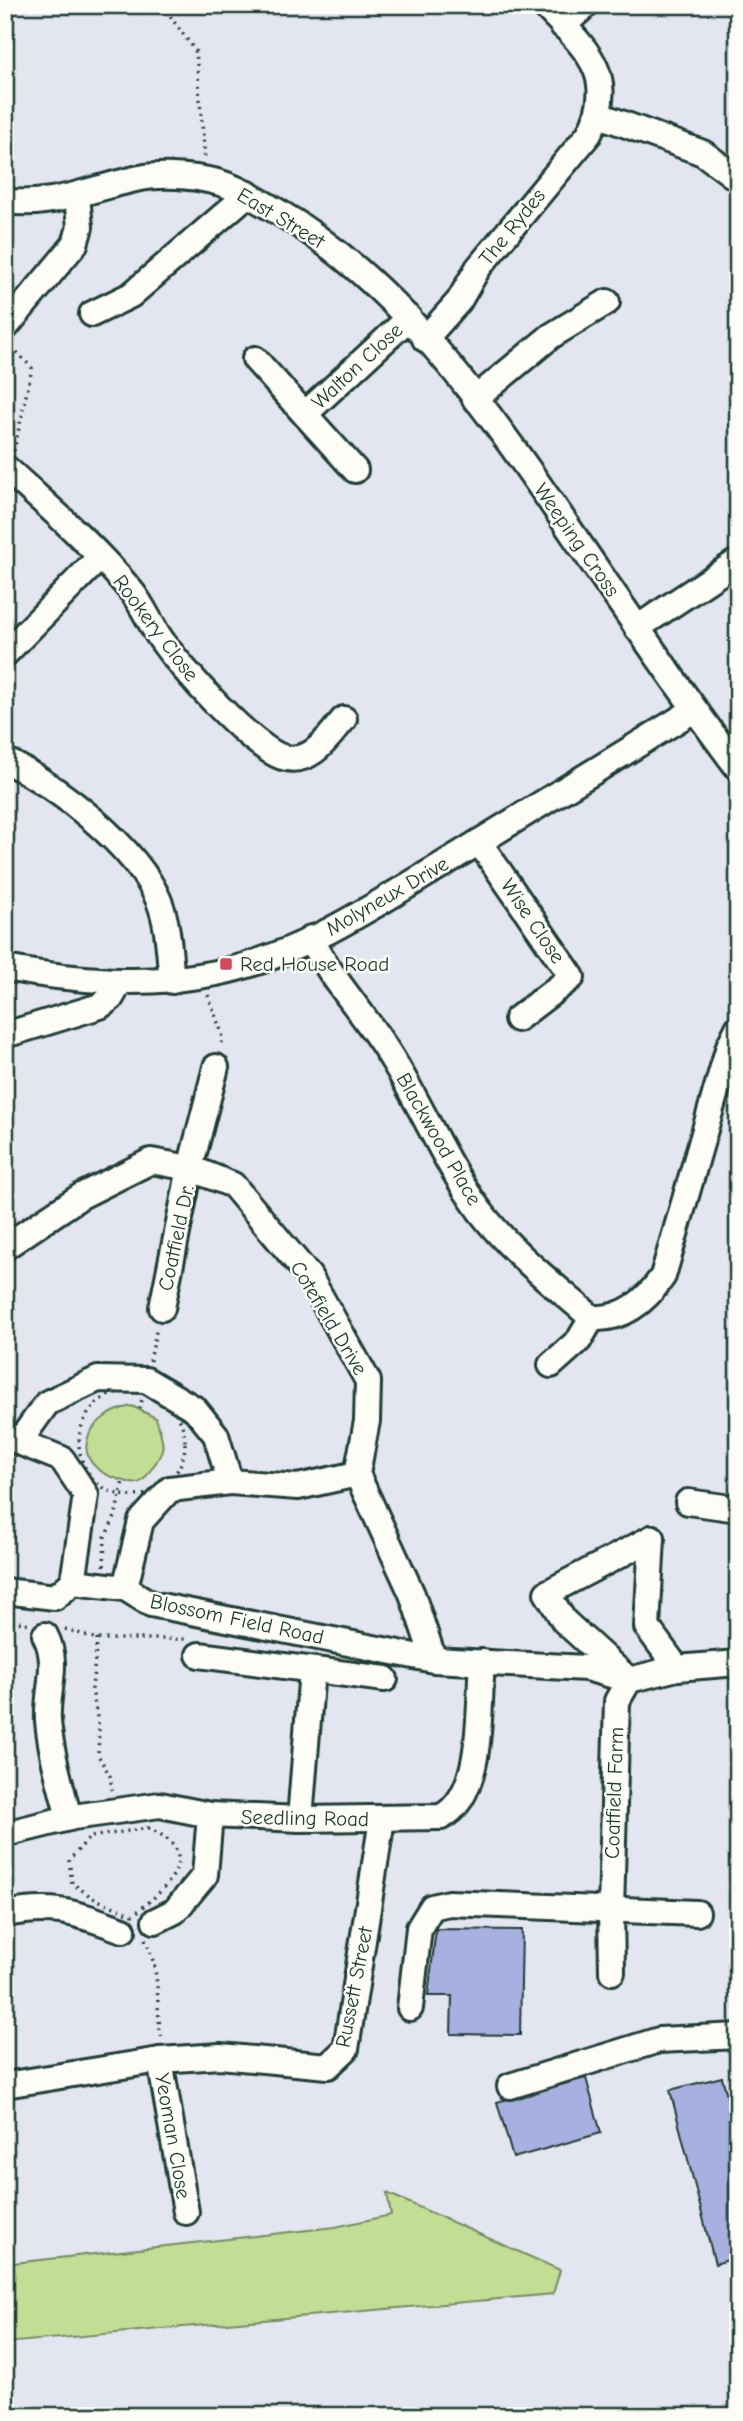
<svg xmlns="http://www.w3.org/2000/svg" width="743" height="2421" font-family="'Comic Neue',sans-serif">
<rect width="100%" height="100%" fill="#e3e5f0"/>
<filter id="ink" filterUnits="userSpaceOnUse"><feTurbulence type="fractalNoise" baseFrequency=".0143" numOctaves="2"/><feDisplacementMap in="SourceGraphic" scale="14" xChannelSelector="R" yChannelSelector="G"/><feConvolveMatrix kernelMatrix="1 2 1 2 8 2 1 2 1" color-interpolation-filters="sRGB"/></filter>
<g filter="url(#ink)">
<g fill="#c4dd94" stroke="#728d64" stroke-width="2">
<path d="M132 1406 156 1418C163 1442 168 1447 152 1468 149 1472 146 1478 142 1481 135 1486 129 1482 121 1480 65 1465 83 1415 132 1406Z"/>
<path d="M387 2193 560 2270 553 2294 5 2343V2264L335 2227 391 2215Z"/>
</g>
<g fill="#a7b0e0" stroke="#1f3d34" stroke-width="2">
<path d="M436 1929 522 1930 520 2035 451 2034 452 1996H428Z"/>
<path d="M722 2077 738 2137V2257L715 2264 670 2090Z"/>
<path d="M586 2078 601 2133 513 2158 497 2102Z"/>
</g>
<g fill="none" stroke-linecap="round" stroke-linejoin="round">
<defs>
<g id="minor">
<path d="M563 26 586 5"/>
<path d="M599 115 703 153 738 179"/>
<path d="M5 201C52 208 94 187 140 178 162 174 191 176 213 181 235 186 256 199 275 210 416 291 513 448 603 578 647 642 691 706 738 768"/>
<path d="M92 314 131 295 248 194"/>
<path d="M5 328 75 244 80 227 77 196"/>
<path d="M425 339 459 301 478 268 589 134C620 74 584 48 544 5"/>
<path d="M255 359 355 470"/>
<path d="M475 399 551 336 607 302"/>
<path d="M305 414 409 318"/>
<path d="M7 469C50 508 95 547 132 592 143 606 150 623 160 638 178 665 256 753 286 758 313 763 328 737 344 719"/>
<path d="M637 628 738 561"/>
<path d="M5 654 100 557"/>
<path d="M5 760C57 786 136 846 159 901 169 926 169 954 172 981"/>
<path d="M479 842 572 977 517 1019"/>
<path d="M311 938C331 979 362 1011 386 1049 420 1101 443 1161 480 1211 511 1252 553 1284 592 1318 624 1320 646 1301 663 1276L729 1046 738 1028"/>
<path d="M5 968C75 981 146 987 216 973 298 957 375 905 445 863 528 812 611 761 694 710"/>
<path d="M5 1035 100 1006 111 998 120 982"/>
<path d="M5 1247 81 1196 151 1161 190 1168 233 1185 309 1276 368 1381 367 1421 357 1474 412 1594 434 1660 586 1668 629 1680 677 1668 738 1663"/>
<path d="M162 1308 190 1168 216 1067"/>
<path d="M551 1365 579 1340 592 1318"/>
<path d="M230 1482 298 1487 357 1474"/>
<path d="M688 1502 738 1509"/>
<path d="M652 1538 647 1627 677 1668"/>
<path d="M73 1582 86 1495 62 1459 19 1442 47 1403 98 1379 146 1380 195 1409 216 1435 230 1482 170 1489 141 1521 125 1588"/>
<path d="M5 1591 55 1597 73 1582 125 1588 151 1604 434 1660"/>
<path d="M45 1635C60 1663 46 1691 48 1721 51 1754 61 1786 69 1818"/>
<path d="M199 1655 385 1679"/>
<path d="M300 1819 312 1670"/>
<path d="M5 1834 73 1817 160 1805 210 1815 300 1819 441 1817C485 1795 478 1706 482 1662"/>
<path d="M5 1914C56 1904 75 1913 123 1930"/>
<path d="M155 1921 175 1911 205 1875 210 1815"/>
<path d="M612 1972 611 1910 617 1701 629 1680 564 1621 547 1593 652 1538"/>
<path d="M410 2008 419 1928 432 1907 449 1903 697 1913"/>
<path d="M160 2060 186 2212"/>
<path d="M5 2085 160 2060 220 2056 328 2066 346 2049 382 1819"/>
<path d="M510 2086 659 2040 738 2036"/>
</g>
</defs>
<use href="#minor" stroke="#1f3d34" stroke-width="30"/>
<g stroke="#1f3d34" stroke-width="3.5" stroke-dasharray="2 5" stroke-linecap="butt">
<path d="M162 5 196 52 205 160"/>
<path d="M12 347 32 368 14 451"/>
<path d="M208 995 223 1037 221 1048"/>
<path d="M150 1361 157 1327"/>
<circle cx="132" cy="1443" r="53"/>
<path d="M140 1409 142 1399"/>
<path d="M104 1566 105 1537 115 1517 123 1481"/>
<path d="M5 1620 30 1624"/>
<path d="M65 1629 97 1639H185"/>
<path d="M97 1639 92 1689 99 1728 98 1755 110 1776 112 1790"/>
<path d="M148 1828C207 1854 167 1888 133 1915L93 1898 72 1883 69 1860 90 1837Z"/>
<path d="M145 1939C163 1978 154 2001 162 2040"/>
</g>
<use href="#minor" stroke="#fdfcf7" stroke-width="24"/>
</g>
</g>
<rect fill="#d1495b" stroke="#fdfcf7" stroke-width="2.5" x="219" y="957" width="14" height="14" rx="3.5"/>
<g text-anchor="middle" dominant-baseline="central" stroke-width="5" stroke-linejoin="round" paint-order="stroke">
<g font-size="21" fill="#1f3d34" stroke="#fdfcf7">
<text transform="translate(281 218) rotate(31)">East Street</text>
<text transform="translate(512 227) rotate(-51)">The Rydes</text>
<text transform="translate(357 366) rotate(-43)">Walton Close</text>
<text transform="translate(577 540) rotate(55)">Weeping Cross</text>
<text transform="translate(156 628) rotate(53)">Rookery Close</text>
<text transform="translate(387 896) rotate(-30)">Molyneux Drive</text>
<text transform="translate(533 921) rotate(56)">Wise Close</text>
<text transform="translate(439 1139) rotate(60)">Blackwood Place</text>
<text transform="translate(176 1238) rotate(-78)">Coatfield Dr.</text>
<text transform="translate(329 1318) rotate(59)">Cotefield Drive</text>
<text transform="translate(237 1619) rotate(12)">Blossom Field Road</text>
<text transform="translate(614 1793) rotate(-88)">Coatfield Farm</text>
<text transform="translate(305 1818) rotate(1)">Seedling Road</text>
<text transform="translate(354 1987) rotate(-79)">Russett Street</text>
<text transform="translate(173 2136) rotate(80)">Yeoman Close</text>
</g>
<g font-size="21" fill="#1f3d34" stroke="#fdfcf7" text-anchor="start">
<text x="240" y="964">Red House Road</text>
</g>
</g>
<rect width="743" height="2421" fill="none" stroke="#fdfcf7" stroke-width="28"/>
<rect x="14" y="14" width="715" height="2393" fill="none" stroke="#1f3d34" stroke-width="2.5" filter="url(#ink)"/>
</svg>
